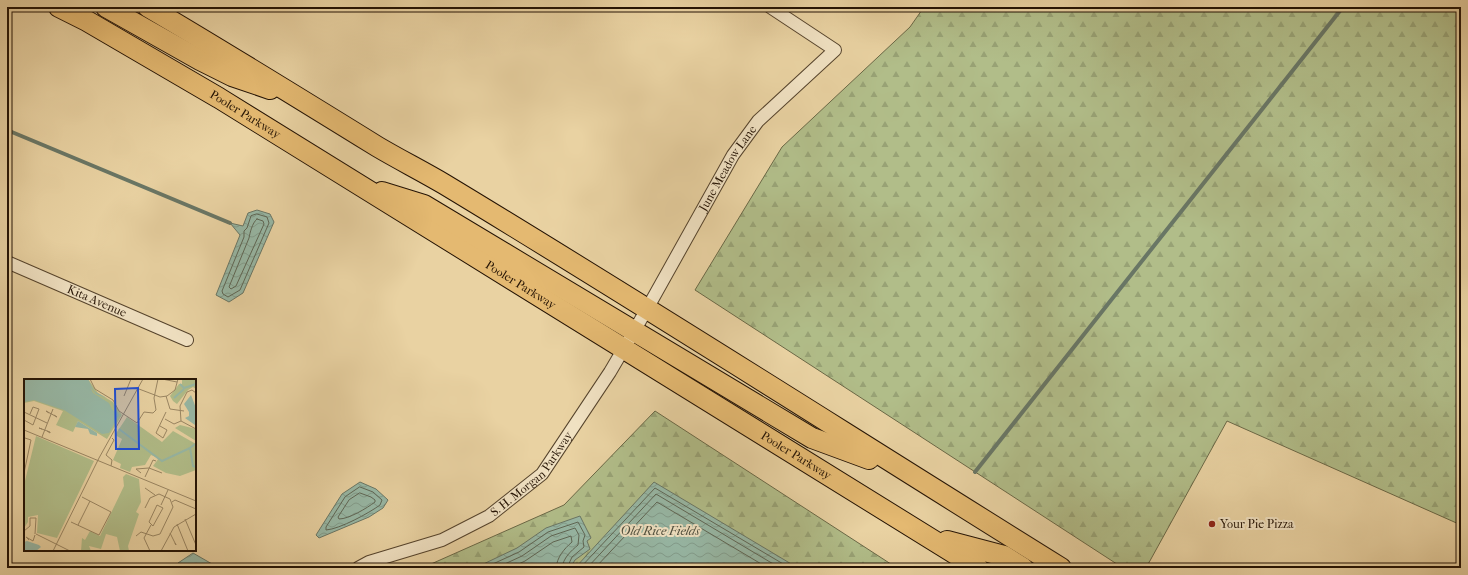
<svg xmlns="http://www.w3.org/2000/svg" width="1468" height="575" font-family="'IM FELL French Canon',serif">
<defs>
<pattern id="forest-firs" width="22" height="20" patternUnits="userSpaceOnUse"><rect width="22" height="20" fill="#b1bd89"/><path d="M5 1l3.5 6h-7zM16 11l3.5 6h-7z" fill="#98a275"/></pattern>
<pattern id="water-waves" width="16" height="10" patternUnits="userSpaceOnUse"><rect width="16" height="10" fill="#97b8a6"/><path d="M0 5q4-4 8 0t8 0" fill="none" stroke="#829d8d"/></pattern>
</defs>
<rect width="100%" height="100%" fill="#e9d2a2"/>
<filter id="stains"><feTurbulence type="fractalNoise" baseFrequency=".005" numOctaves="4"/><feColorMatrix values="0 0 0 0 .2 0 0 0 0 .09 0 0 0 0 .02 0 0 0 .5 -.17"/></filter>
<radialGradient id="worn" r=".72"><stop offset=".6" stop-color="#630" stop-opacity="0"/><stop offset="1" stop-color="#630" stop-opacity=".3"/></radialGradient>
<g fill="url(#forest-firs)" stroke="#6a6846">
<path d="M924 7H1461V525L1227 421 1146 568H1123L695 290 782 147 910 27Z"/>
<path d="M655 411 897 568H422L564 505Z"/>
</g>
<g fill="url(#water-waves)" stroke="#697665">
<path d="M257 210 270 214 274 222 243 293 229 302 216 295 240 235 230 223 243 226 248 213Z"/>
<path d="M360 482 376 489 388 500 383 508 369 517 319 538 316 535 342 494Z"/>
<path d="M654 482 798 568H575Z"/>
<path d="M580 516 591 538 587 541 590 549 575 560 570 568H475L517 548 546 528Z"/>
<path d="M193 553 219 568H175L178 563Z"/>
</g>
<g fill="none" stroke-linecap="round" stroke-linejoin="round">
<g stroke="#5e6655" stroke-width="1">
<path d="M257 214 267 217 269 223 240 290 228 297 223 294 222 291 244 237V231L247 228 251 216Z"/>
<path d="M257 219 263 221 264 224 236 286 231 289 229 287 249 238C250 233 252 223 257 219Z"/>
<path d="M360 487 373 492 382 500 380 505C369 513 340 529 326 530V527L345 497Z"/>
<path d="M360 493 371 497 375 500V502C367 508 349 519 339 519L338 517 349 500Z"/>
<path d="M484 568 519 552 548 532 578 522 585 535 583 541 584 547 572 557 567 568"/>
<path d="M496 568 522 556 551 536 575 528 579 535 578 545C571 551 563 558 562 568"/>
<path d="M510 568 525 561 553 542 571 536 572 542C564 549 557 557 556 568"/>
<path d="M580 568 655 488 790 568"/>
<path d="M587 568 656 494 780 568"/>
<path d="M595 568 657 502 768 568"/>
</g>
<g stroke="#697665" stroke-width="4">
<path d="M7 130 230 223"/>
<path d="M975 472 1343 7"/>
</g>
<defs>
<g id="street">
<path id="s1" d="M7 262 187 340"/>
<path id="s2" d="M358 568 369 562 442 540 489 516 542 474 610 372 647 309 733 155 758 121 835 50 770 7"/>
</g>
<g id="primary">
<path id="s3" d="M59 7 87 21 219 98 978 568"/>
<path d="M106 7 200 60 232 76 270 89"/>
<path d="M148 7C226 53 302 100 378 147 400 160 422 171 444 184 651 309 855 440 1061 568"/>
<path d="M382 192 424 205 812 438 869 459"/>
<path d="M947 541 1004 556 1023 568"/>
</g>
</defs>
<use href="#street" stroke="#55432c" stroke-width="14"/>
<use href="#primary" stroke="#241304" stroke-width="22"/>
<use href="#street" stroke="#f1e2c3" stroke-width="12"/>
<use href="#primary" stroke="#e4b971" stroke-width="20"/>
</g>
<circle fill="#8f2418" stroke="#f1e2c3" stroke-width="1.5" cx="1212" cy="524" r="4"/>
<g text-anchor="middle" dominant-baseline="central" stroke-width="4" stroke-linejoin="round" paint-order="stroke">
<g font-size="12" fill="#241304" stroke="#f1e2c3">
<text stroke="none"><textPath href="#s3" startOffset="215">Pooler Parkway</textPath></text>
<text stroke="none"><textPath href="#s2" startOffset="567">June Meadow Lane</textPath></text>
<text stroke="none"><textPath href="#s3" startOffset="539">Pooler Parkway</textPath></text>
<text stroke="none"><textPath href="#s1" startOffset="98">Kita Avenue</textPath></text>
<text stroke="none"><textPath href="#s3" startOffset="863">Pooler Parkway</textPath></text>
<text stroke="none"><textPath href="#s2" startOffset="202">S. H. Morgan Parkway</textPath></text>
</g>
<g font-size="12" fill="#241304" stroke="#f1e2c3" text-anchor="start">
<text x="1220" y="524">Your Pie Pizza</text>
</g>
<g font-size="13" font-style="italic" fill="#4c4d3d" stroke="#f1e2c3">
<text x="660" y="530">Old Rice Fields</text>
</g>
</g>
<g transform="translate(24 379)">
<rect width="172" height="172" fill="#e9d2a2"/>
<path d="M0 0H64L74 14 89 23 98 36 83 60 54 42 49 53 32 46 39 32 10 22 0 24ZM172 0V10L169 8 164 11 153 25 149 22 146 17 155 5H158V1ZM103 38 138 63 149 52 172 65V91L156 97 142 94 129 87 135 79 127 76 121 86 108 88 106 93 96 89 97 85 89 81 98 60 91 56ZM156 46 172 50V62L151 49ZM12 57 70 82 33 159 13 154 14 136 4 138V143L0 149V106ZM102 95 115 100 117 123 112 133 115 135 104 167 105 172H96L93 158 82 155 77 170 65 167 67 172H57L58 159 61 161 66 152 76 157 100 107 99 98Z" fill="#b1bd89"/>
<path d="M0 0H64L70 12 83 19 72 15 66 8 69 14 85 24 88 30 91 33 88 23 95 36 85 54 78 55 40 31 10 21 0 23ZM167 16 172 29 171 46 161 39 165 37V33L160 25ZM54 42 73 54V57L66 55 64 50 51 48ZM3 162 15 166 17 168 12 172H0V163Z" fill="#97b8a6"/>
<path fill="none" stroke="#97b8a6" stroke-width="2" d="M156 5 160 9 172 5M150 19 160 10M95 50 138 82 166 69M171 65 166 69 169 87 172 88"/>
<path fill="none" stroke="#9a8663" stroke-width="1" d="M66 0 71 10 89 21 95 32 113 44 120 33 129 34 132 31 130 19 134 0M138 0 153 3M115 10 136 18 143 17 151 11 154 0M172 14 168 11 163 13 156 27 157 42 172 50M100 17 107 0M142 17 146 30 160 32M0 33 23 44M25 34 22 32 33 38 30 36M141 40 150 45 157 42M0 41 9 46 15 30 9 28 6 35M136 47 143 51 139 59 132 54 142 33M18 50 15 49 26 53V54L23 52M0 51 172 122M18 58 29 30M87 87 88 81 82 76 90 61 88 59M0 94 7 61 1 59M117 94 112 90 125 89 138 94M121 98 129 81 132 82M121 109 131 116M148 123 151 121 172 130M133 126 139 129 129 147 125 143ZM137 126 144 111M161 140 172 166M47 143 75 156 87 133 58 118M153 145 164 172M54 146 66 122M0 152 6 147V139H12L11 155M146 154 152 166 151 164M12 155 46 172M112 157 117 153 129 157 136 155 149 128 146 120 135 115 126 119 121 129M5 161 2 158 9 162 11 156M29 172 75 79 119 0M126 172 120 159 127 146M137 172 150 148 172 135"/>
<path fill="#1d4ed8" fill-opacity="0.15" stroke="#1d4ed8" stroke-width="2" d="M114 9 115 70H92L91 10Z"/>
<rect width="172" height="172" fill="none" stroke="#241304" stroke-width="2"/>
</g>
<rect width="1468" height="575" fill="none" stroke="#e9d2a2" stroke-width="24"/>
<rect x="8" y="8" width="1452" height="559" fill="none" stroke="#241304" stroke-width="2"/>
<rect x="12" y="12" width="1444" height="551" fill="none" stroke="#241304"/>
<rect width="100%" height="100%" filter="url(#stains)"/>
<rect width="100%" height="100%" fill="url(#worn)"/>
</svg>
